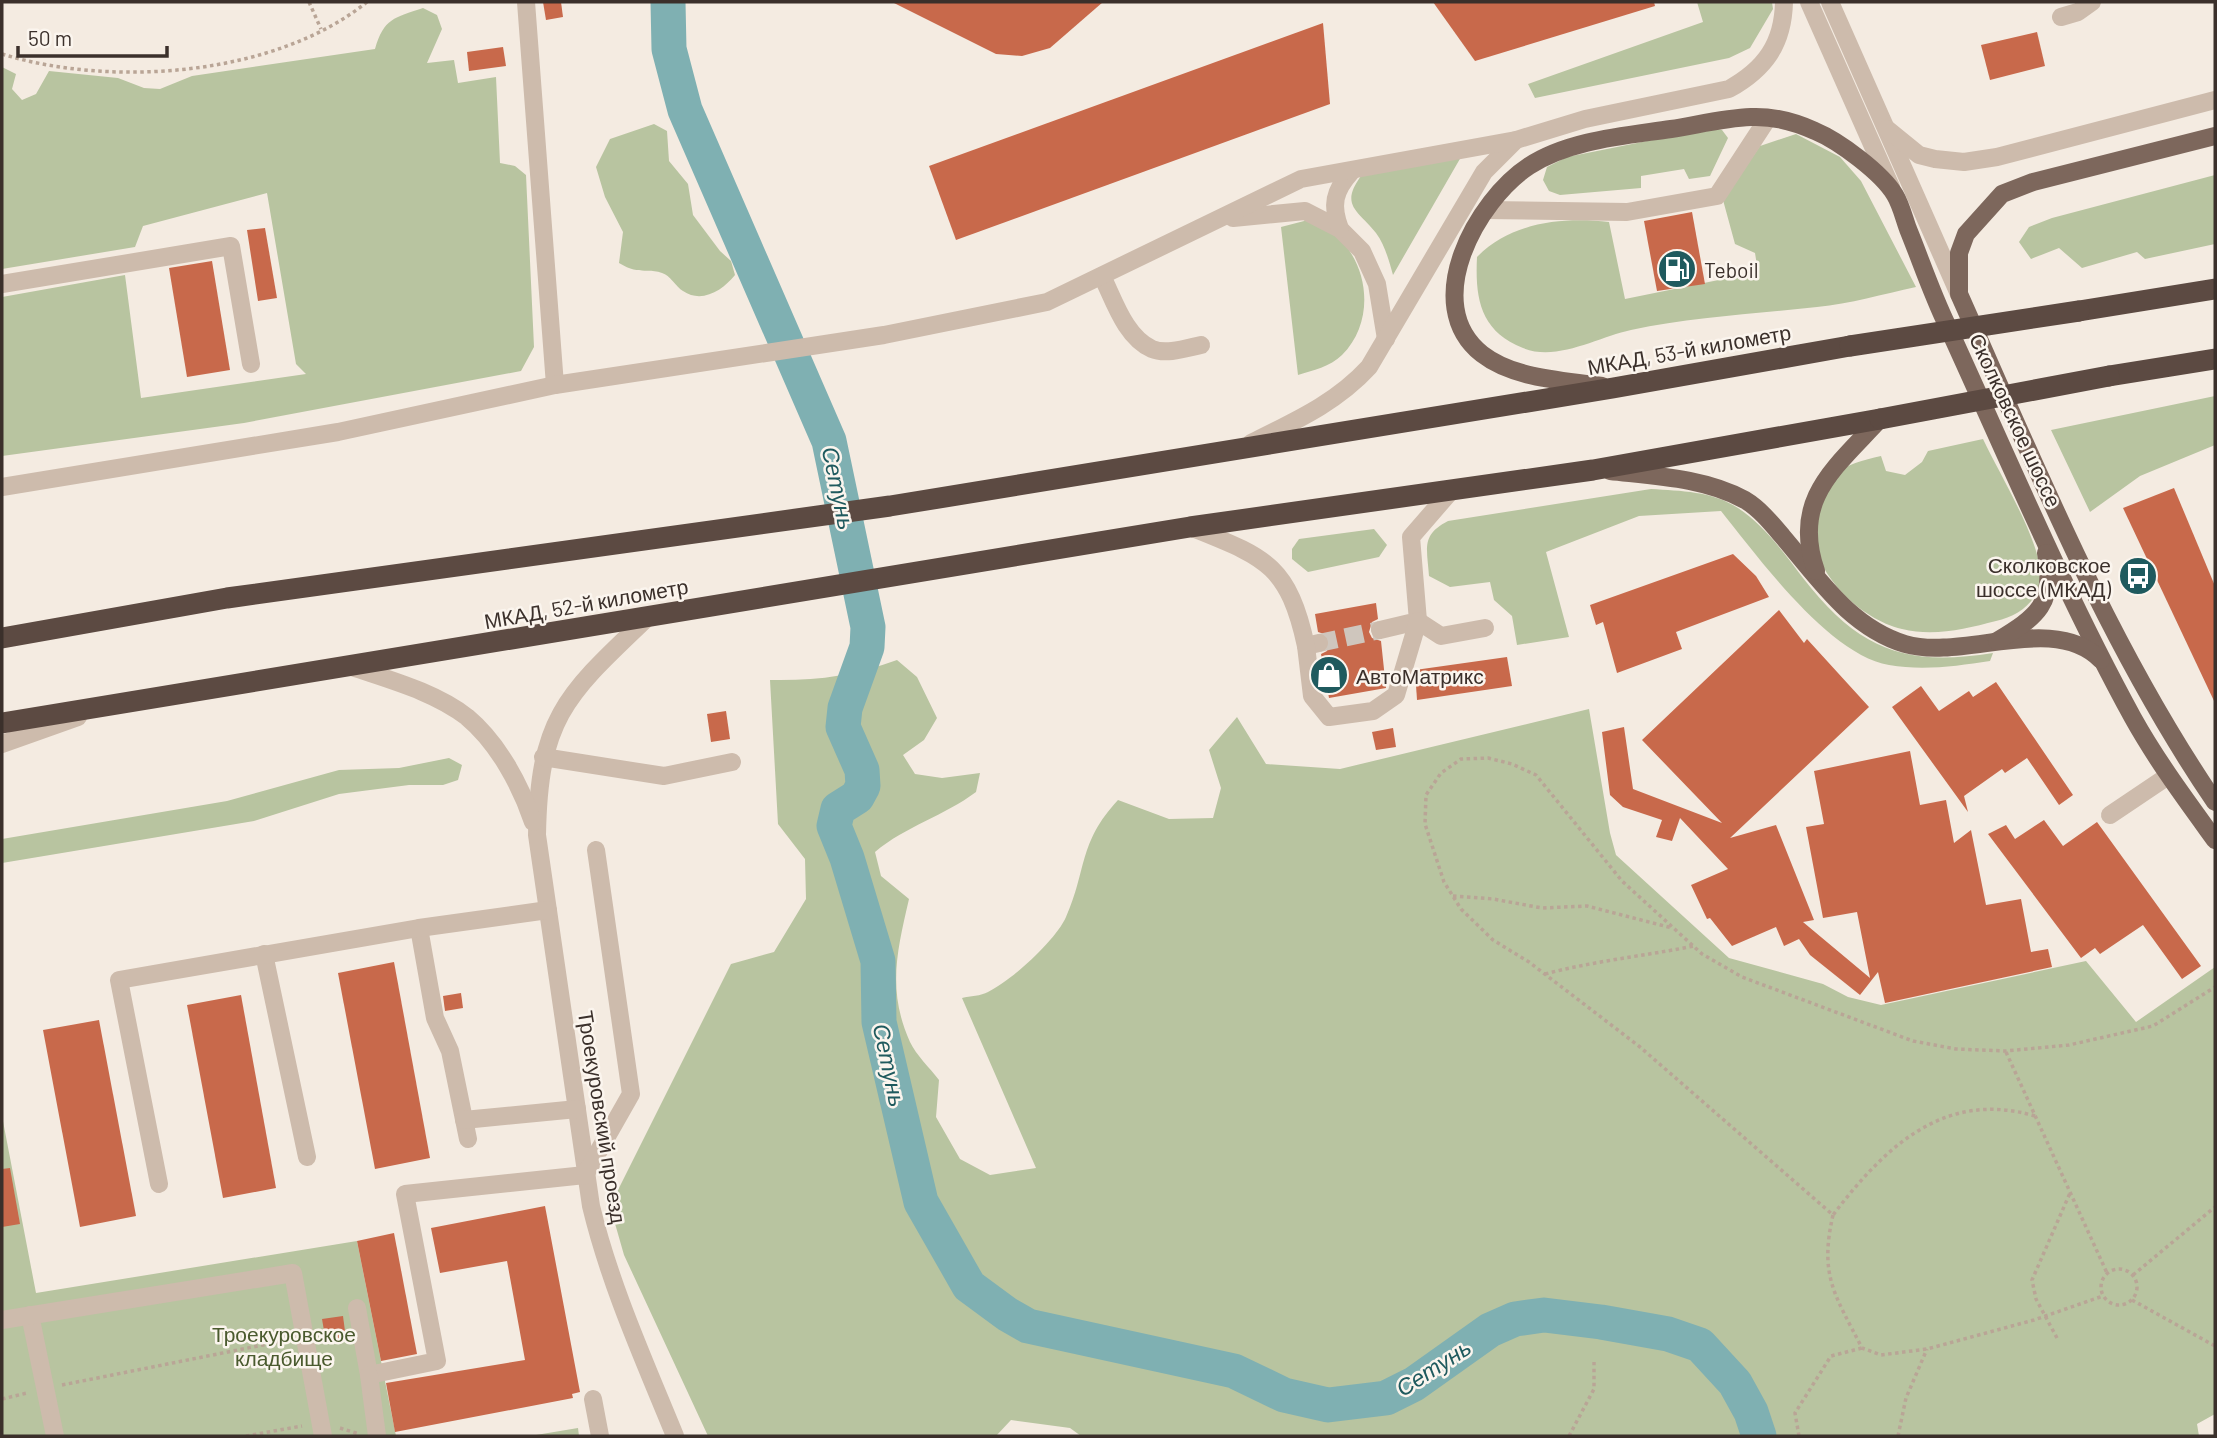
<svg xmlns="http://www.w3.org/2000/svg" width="2217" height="1438" font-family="Barlow,sans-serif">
<rect width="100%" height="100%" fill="#f4ebe1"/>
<g fill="#b8c4a0">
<path d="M1697 2H1772L1773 9 1750 48 1729 58 1535 98 1528 84 1703 22Z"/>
<path d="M423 8 437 15 442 29 427 63 454 60 458 83 496 77 500 163 515 166 526 175 534 347 521 371 244 423 2 456V297L125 275 141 398 306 374 296 364 267 193 143 226 135 247 2 269V67L16 74 12 89 22 100 36 94 49 71 118 78 144 88 160 89 192 76 375 49C384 18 394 18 423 8Z"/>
<path d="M654 124 667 131 669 161 688 184 693 215 720 251 731 261 735 275C723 290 702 304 683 291 676 287 670 275 662 273 647 267 640 276 619 263L623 232 605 197 596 167 610 139Z"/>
<path d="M1712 128 1722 130 1728 138 1710 176 1689 179 1684 169 1641 176V188L1560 195 1549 191 1543 180 1547 167 1567 157Z"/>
<path d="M1796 134 1840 157 1861 181 1916 287C1883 294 1850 304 1817 307 1755 314 1692 317 1631 330 1598 337 1557 362 1523 348 1480 331 1475 298 1477 257 1511 222 1563 217 1609 222L1625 299 1758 272 1755 253 1735 244 1723 200 1760 146Z"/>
<path d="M1461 157 1393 275C1389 261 1385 245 1376 233 1359 211 1339 206 1361 176Z"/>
<path d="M2215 175V244L2145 259 2137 252 2082 268 2059 248 2031 259 2019 242 2029 227 2052 218Z"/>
<path d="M1308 220C1318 226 1333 231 1340 239 1370 270 1374 323 1342 355 1330 367 1313 370 1298 375L1281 227Z"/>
<path d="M2215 396V445L2140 476 2090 512 2051 430Z"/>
<path d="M1983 439C1999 473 2037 535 2040 570 2043 598 2021 616 1996 621 1965 629 1934 637 1902 629 1851 617 1792 552 1819 498 1823 491 1826 481 1832 476 1847 464 1863 460 1881 456L1886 471 1905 475 1922 462 1928 451Z"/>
<path d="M1651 489C1681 491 1712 491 1738 508 1765 526 1784 553 1803 578 1859 650 1905 667 1993 653L1990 661C1957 666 1923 671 1889 665 1829 655 1758 557 1721 511L1639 516 1546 552 1569 637 1517 645 1512 616 1494 600 1490 582 1450 587 1429 576C1427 548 1421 535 1448 521Z"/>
<path d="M1374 529 1387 545 1379 557 1308 572 1292 559V549L1299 539Z"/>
<path d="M897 660 917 677 937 718 924 740 903 755 915 774 942 778 980 773 976 792C944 816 906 826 875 852L881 876 909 899C897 951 887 991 910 1042 916 1055 930 1068 939 1080L936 1117 960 1159 990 1175 1036 1168 962 998C970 996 981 996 988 992 1011 981 1056 940 1066 917 1087 870 1078 843 1118 800L1169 819 1213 818 1221 788 1209 750 1237 717 1266 764 1340 769 1589 709 1610 833 1616 855 1729 958 1823 984 1848 997 1881 1005 2086 961 2136 1022 2215 967V1414L2197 1424 2199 1436H1081L1070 1428 1011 1420 996 1436H708L624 1255 610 1206 731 964 774 952 806 899 805 859 778 824 770 680C815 681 854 676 897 660Z"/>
<path d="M449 758 462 765 458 780 443 785H409L339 794 254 821 2 863V839L227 801 339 770 399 768Z"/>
<path d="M2 1116 36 1293 357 1241 396 1436H2Z"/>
<path d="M578 1428 579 1436H530Z"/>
</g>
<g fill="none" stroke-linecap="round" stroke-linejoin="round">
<path stroke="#7fb0b2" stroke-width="35" d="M668 2 669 49 685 110 829 441 868 627 867 647 845 708 843 727 862 770 863 786 857 797 838 809 834 826 847 858 878 961 879 1022 921 1202 969 1286 1007 1314 1028 1326 1234 1371 1284 1395 1328 1405 1386 1398 1414 1384 1490 1330 1515 1319 1544 1315 1601 1322 1668 1334 1700 1345 1735 1383 1751 1412 1759 1436"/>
</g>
<g fill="#c8694b">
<path d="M543 2H561L563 17 546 20Z"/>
<path d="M892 2H1103L1050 48 1022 56 996 54Z"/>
<path d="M1433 2H1654L1655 6 1475 61Z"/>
<path d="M1323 23 1330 104 956 240 929 166Z"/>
<path d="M2037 32 2045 66 1990 80 1981 45Z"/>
<path d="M503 47 506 66 469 71 467 52Z"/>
<path d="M1692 212 1705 284 1657 291 1644 221Z"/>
<path d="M265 228 277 298 258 301 247 230Z"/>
<path d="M212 261 230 370 187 377 169 268Z"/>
<path d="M2174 488 2215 586V703L2123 508Z"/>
<path d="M1733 554 1756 576 1769 597 1676 632 1682 649 1617 673 1603 622 1596 625 1590 605Z"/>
<path d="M1376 603 1378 619 1372 622 1369 632 1372 638 1381 641 1386 688 1329 698 1321 654 1327 651 1330 641 1327 635 1318 632 1315 614Z"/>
<path d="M1779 610 1804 643 1807 639 1869 707 1730 838 1776 825 1814 920 1803 922 1870 978 1857 912 1823 918 1806 827 1824 824 1814 771 1910 751 1920 805 1946 800 1954 843 1971 830 1986 905 2021 899 2031 952 2048 949 2052 967 1885 1003 1878 972 1860 995 1810 955 1799 939 1784 946 1776 927 1732 946 1710 918 1707 919 1691 885 1728 869 1680 818 1672 841 1656 837 1662 820 1623 807 1610 795 1602 732 1624 727 1633 789 1722 823 1642 740Z"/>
<path d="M1507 657 1512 686 1417 700 1415 670Z"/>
<path d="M1996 682 2073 795 2059 805 2027 758 2005 773 2002 769 1964 796 1968 812 1892 707 1921 686 1939 711 1969 691 1973 697Z"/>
<path d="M726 711 730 739 711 742 707 714Z"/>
<path d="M1393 728 1396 747 1376 750 1372 732Z"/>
<path d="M2044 820 2063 846 2097 822 2201 966 2182 979 2143 925 2100 954 2095 948 2081 958 1988 834 2006 825 2015 839Z"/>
<path d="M394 962 430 1158 375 1169 338 973Z"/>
<path d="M461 993 463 1008 445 1011 443 996Z"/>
<path d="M241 995 276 1188 223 1198 187 1005Z"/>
<path d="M99 1020 136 1216 80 1227 43 1030Z"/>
<path d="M10 1168 20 1224 2 1227V1169Z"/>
<path d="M545 1206 580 1392 572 1394 573 1398 395 1432 386 1383 525 1360 507 1261 440 1273 431 1228Z"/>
<path d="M394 1233 417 1354 381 1361 357 1241Z"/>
<path d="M343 1316 346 1339 326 1342 322 1319Z"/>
</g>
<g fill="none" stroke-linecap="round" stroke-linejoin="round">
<path stroke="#cfc6bd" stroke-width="18" stroke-dasharray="18 9" stroke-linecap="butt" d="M1319 643 1380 630"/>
<g stroke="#b9a596" stroke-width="3.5" stroke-dasharray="3.5 3.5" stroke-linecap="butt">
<path d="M309 2 321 29"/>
<path d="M2 54C112 88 275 76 367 2"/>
<path d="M1453 896 1493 899 1542 908 1587 906 1672 928"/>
<path d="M1545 974C1594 961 1644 956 1694 946"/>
<path d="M2006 1052 2107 1273"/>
<path d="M2035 1116C1944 1089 1884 1148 1833 1215L1640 1047 1529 962 1493 940 1461 909 1444 882 1425 824 1426 795 1441 773 1461 759 1488 758 1512 764 1536 775 1622 881 1702 954 1742 977 1913 1041 1956 1049 2006 1051 2069 1045 2153 1026 2215 987"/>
<path d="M1833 1215C1819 1276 1835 1295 1862 1348L1881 1355 1927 1349 2034 1320 2103 1296"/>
<circle cx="2119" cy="1287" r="18"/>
<path d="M2133 1275 2215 1207"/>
<path d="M2132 1300 2215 1346"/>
<path d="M2057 1338 2036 1299 2032 1280 2070 1193"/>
<path d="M62 1385 288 1340"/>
<path d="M2 1399 27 1393"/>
<path d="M340 1428 359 1434"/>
<path d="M246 1436 302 1426"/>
<path d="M1569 1436 1594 1389V1362"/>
<path d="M1799 1436 1795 1413 1831 1356 1862 1348"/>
<path d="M1898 1436 1906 1398 1927 1349"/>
</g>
<g stroke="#cdbbac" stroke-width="18">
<path d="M526 2 555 385"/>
<path d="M1809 2 1891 187"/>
<path d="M1830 2 1959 294"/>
<path d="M2061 17 2078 12 2092 2"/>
<path d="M1887 129 1919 155 1935 159 1964 162 1997 157 2215 100"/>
<path d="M1486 210 1627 212 1717 196 1768 118"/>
<path d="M1233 218 1305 211 1340 229 1362 251 1377 284 1386 339"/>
<path d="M1340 229C1331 205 1334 191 1351 172"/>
<path d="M1102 276C1114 300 1125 337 1152 349 1166 355 1187 348 1201 345"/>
<path d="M2 284 231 246 251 364"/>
<path d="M1251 443C1295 421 1336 403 1369 367L1484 172 1516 140"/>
<path d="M2 487 338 432 555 385 884 335 1047 302 1301 179 1516 140 1585 119 1729 89C1765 69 1783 44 1784 2"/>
<path d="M1190 527C1264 557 1288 563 1306 646L1319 643"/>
<path d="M648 617C566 695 539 717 537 835L591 1206C610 1285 644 1360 675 1436"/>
<path d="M1380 630 1418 621 1411 537 1450 492"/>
<path d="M1306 646 1312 696 1329 717 1373 711 1396 695 1418 621 1441 636 1485 628"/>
<path d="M352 667C390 680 435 692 467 717 498 743 520 784 533 822"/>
<path d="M2 744 78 717"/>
<path d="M543 757 664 776 732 762"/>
<path d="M2110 815 2168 776"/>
<path d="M419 928 435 1018 450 1051 468 1139"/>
<path d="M264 954 307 1157"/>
<path d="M464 1120 577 1109"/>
<path d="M159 1184 119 980 419 928 548 910"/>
<path d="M357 1308 369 1375 437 1361 405 1194 585 1175 631 1094 596 850"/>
<path d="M30 1315 55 1436"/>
<path d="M2 1320 293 1273 323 1436"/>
<path d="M369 1375 377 1436"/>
<path d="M593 1399 600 1436"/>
</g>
<g stroke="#7d675c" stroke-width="18">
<path d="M2215 136 2033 182 2002 194 1966 234 1959 253V294C2036 467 2108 645 2215 802"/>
<path d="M1602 386C1563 380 1514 379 1482 354 1419 304 1477 200 1529 166 1569 140 1624 136 1671 129 1697 125 1724 118 1751 117 1773 116 1795 122 1815 131 1839 141 1882 173 1895 195 1901 205 1904 218 1908 229 1921 261 1932 294 1947 325 2007 456 2064 592 2133 718 2157 761 2186 800 2215 840"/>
<path d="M1610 471C1655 476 1705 478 1745 500 1760 509 1772 524 1783 537 1819 579 1850 627 1905 644 1963 661 2054 612 2101 660"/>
<path d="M1816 571C1791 499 1835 468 1880 419"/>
<path d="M1997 641C2037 617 2056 603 2046 553"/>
</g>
<g stroke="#5c4a42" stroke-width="21">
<path d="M2079 311 2215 289"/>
<path d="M2109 376 2215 359"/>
<path d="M2 638 227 598 890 506 1613 388 1850 346"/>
<path d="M2 723 1190 527 1593 470 1880 419"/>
</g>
<g stroke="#5c4a42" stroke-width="21">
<path d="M1850 346 2079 311"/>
<path d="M1880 419 2109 376"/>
</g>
</g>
<defs>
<symbol id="fuel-disc" viewBox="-11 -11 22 22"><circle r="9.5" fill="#1f5a5e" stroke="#fbf5ee"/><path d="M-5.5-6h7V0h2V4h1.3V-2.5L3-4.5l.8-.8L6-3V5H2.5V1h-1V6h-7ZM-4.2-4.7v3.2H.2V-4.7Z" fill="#fff"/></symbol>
<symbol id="bus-disc" viewBox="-11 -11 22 22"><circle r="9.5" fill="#1f5a5e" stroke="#fbf5ee"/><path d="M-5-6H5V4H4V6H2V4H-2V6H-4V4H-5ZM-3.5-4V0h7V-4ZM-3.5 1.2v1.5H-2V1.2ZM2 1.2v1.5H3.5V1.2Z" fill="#fff"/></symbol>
<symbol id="shop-disc" viewBox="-11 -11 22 22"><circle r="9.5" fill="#1f5a5e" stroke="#fbf5ee"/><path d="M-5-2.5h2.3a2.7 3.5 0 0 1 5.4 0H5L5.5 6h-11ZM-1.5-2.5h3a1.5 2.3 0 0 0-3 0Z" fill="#fff"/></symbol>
</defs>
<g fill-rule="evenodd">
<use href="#fuel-disc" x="1655" y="247" width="44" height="44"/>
<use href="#bus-disc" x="2116" y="554" width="44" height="44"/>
<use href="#shop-disc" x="1307" y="653" width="44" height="44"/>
</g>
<g text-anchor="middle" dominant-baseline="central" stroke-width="5" stroke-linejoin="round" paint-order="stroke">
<g font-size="21" fill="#3b302b" stroke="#fbf5ee" text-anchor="start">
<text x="1704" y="269">Teboil</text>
<text x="2111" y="564" text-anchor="end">Сколковское<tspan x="2111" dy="24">шоссе (МКАД)</tspan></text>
<text x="1356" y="675">АвтоМатрикс</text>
</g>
<g font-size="21" fill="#3b302b" stroke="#fbf5ee">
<text transform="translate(1689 349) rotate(-10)">МКАД, 53-й километр</text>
<text transform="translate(2016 420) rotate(65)">Сколковское шоссе</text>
<text transform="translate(586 603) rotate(-10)">МКАД, 52-й километр</text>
<text transform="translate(603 1117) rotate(81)">Троекуровский проезд</text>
</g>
<g font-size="21" fill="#4a5a2e" stroke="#fbf5ee">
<text x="284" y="1333">Троекуровское<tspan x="284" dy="24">кладбище</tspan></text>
</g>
<g font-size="23" font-style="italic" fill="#1f5a5e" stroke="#fbf5ee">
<text transform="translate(839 488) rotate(78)">Сетунь</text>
<text transform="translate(890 1065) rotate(78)">Сетунь</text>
<text transform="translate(1433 1367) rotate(-33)">Сетунь</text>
</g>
</g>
<rect width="2217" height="1438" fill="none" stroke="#3b302b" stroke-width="7"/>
<path d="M18 46v10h149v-10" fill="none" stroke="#3b302b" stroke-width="3.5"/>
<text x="28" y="46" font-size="21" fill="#3b302b" stroke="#fbf5ee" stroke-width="5" paint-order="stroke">50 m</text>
</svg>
